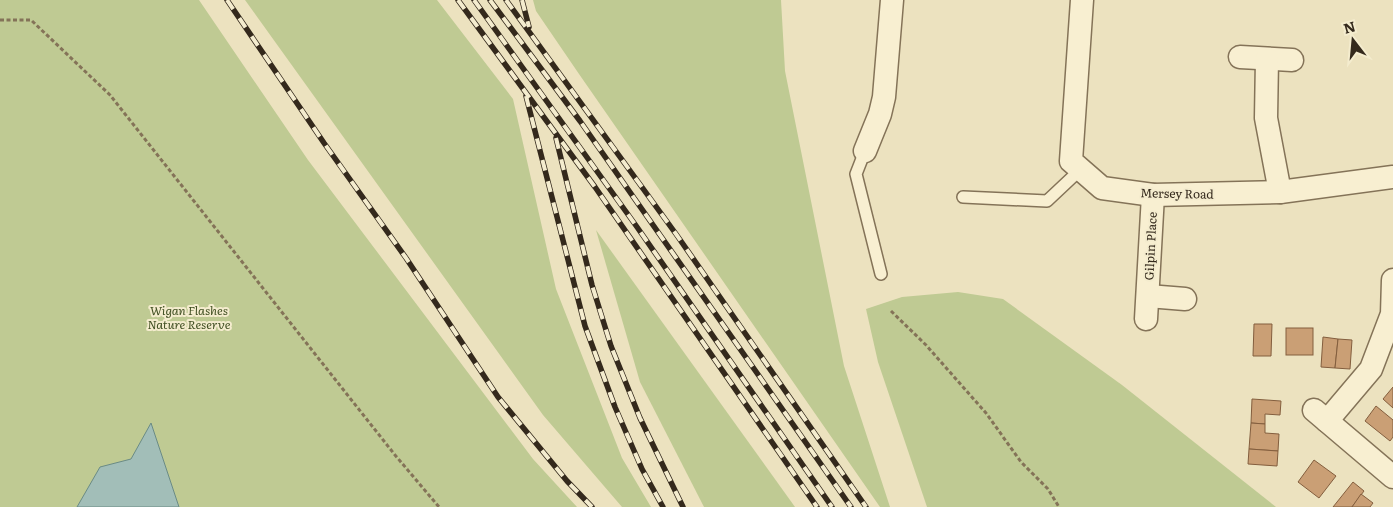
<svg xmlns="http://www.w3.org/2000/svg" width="1393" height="507" font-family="Literata,serif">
<rect width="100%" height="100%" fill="#ece2bf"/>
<g fill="#bfca93">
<path d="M0 0H199L308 160 533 459 577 507H0Z"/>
<path d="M245 0H437L513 99 556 289 622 458 651 507H622L543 415Z"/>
<path d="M533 0H781L785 71 844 366 890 507H880L579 74 536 11Z"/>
<path d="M596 230 795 507H704L640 382Z"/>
<path d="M958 292 1003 299 1122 385 1276 507H927L878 362 866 309 902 297Z"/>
</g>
<path fill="#a2beb8" stroke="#6a8b85" d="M151 423 179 507H77L100 467 131 459Z"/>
<g fill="#ca9f75" stroke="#835e3e">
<path d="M1254 324H1272L1271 356H1253Z"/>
<rect x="1286" y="328" width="27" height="27"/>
<path d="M1323 337 1338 339 1335 368 1321 367Z"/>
<path d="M1338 339 1352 340 1350 369 1335 368Z"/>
<path d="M1393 387V408L1383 399Z"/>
<path d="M1252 399 1281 401 1280 415 1265 414V424L1251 423Z"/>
<path d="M1376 406 1393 420V437L1390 441 1365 421Z"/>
<path d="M1251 423 1265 424V433L1279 434 1278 451 1249 449Z"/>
<path d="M1249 449 1278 451 1277 466 1248 464Z"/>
<path d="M1314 460 1336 476 1319 498 1298 482Z"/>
<path d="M1353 482 1364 491 1352 507H1333Z"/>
<path d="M1361 494 1373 503 1370 507H1352Z"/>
</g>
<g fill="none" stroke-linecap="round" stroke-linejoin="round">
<defs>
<g id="lane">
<path d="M865 151 856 174 881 274"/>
<path d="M963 197 1047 201 1081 169"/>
</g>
<g id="street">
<path d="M1082 0 1071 161 1102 188 1153 195 1280 192 1393 177"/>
<path d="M1240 57 1292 60"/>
<path d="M1267 59 1266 118 1280 192"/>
<path d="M865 151 880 114 884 97 892 0"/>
<path d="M1148 296 1185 299"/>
<path d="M1146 319 1153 195"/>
<path d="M1314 410 1393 477"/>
<path d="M1327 421 1371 369 1392 314 1393 280"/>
</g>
</defs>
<use href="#lane" stroke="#847358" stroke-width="14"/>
<use href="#street" stroke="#847358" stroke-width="25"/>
<g stroke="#847358" stroke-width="3" stroke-dasharray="4 2.5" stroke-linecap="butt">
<path d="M0 20H31L110 95 395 455 439 507"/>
<path d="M891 311 926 345 986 413 1021 462 1048 489 1059 507"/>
</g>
<use href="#lane" stroke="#f8efd1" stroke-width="11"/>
<use href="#street" stroke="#f8efd1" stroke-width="22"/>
<defs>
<g id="rail">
<path d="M227 0 324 143 406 258 498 397 567 481 592 507"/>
<path d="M458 0 595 187 817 507"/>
<path d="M474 0 637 227 832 507"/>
<path d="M490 0 580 121 851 507"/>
<path d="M506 0 676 234 866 507"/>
<path d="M522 0 529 27"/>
<path d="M526 96 585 326 615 407 642 469 663 507"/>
<path d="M556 138 592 285 611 346 640 418 683 507"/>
</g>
</defs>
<use href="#rail" stroke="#34291c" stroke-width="5.5"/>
<use href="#rail" stroke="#f4ecce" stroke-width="4" stroke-dasharray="11" stroke-linecap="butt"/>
</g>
<g text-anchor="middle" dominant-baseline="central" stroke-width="4" stroke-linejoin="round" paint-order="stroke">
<g font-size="12" fill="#34291c" stroke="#f4ecce">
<text transform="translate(1177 193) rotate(1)">Mersey Road</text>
<text transform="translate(1150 246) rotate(-87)">Gilpin Place</text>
</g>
<g font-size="12" font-style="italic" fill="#415023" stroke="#f4ecce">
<text x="189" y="310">Wigan Flashes<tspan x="189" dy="14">Nature Reserve</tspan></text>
</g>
</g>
<g transform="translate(1353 40) rotate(344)" stroke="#f4ecce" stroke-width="4" paint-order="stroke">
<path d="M0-4L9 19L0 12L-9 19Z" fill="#34291c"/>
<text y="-8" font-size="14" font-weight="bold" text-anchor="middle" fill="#34291c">N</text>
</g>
</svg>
